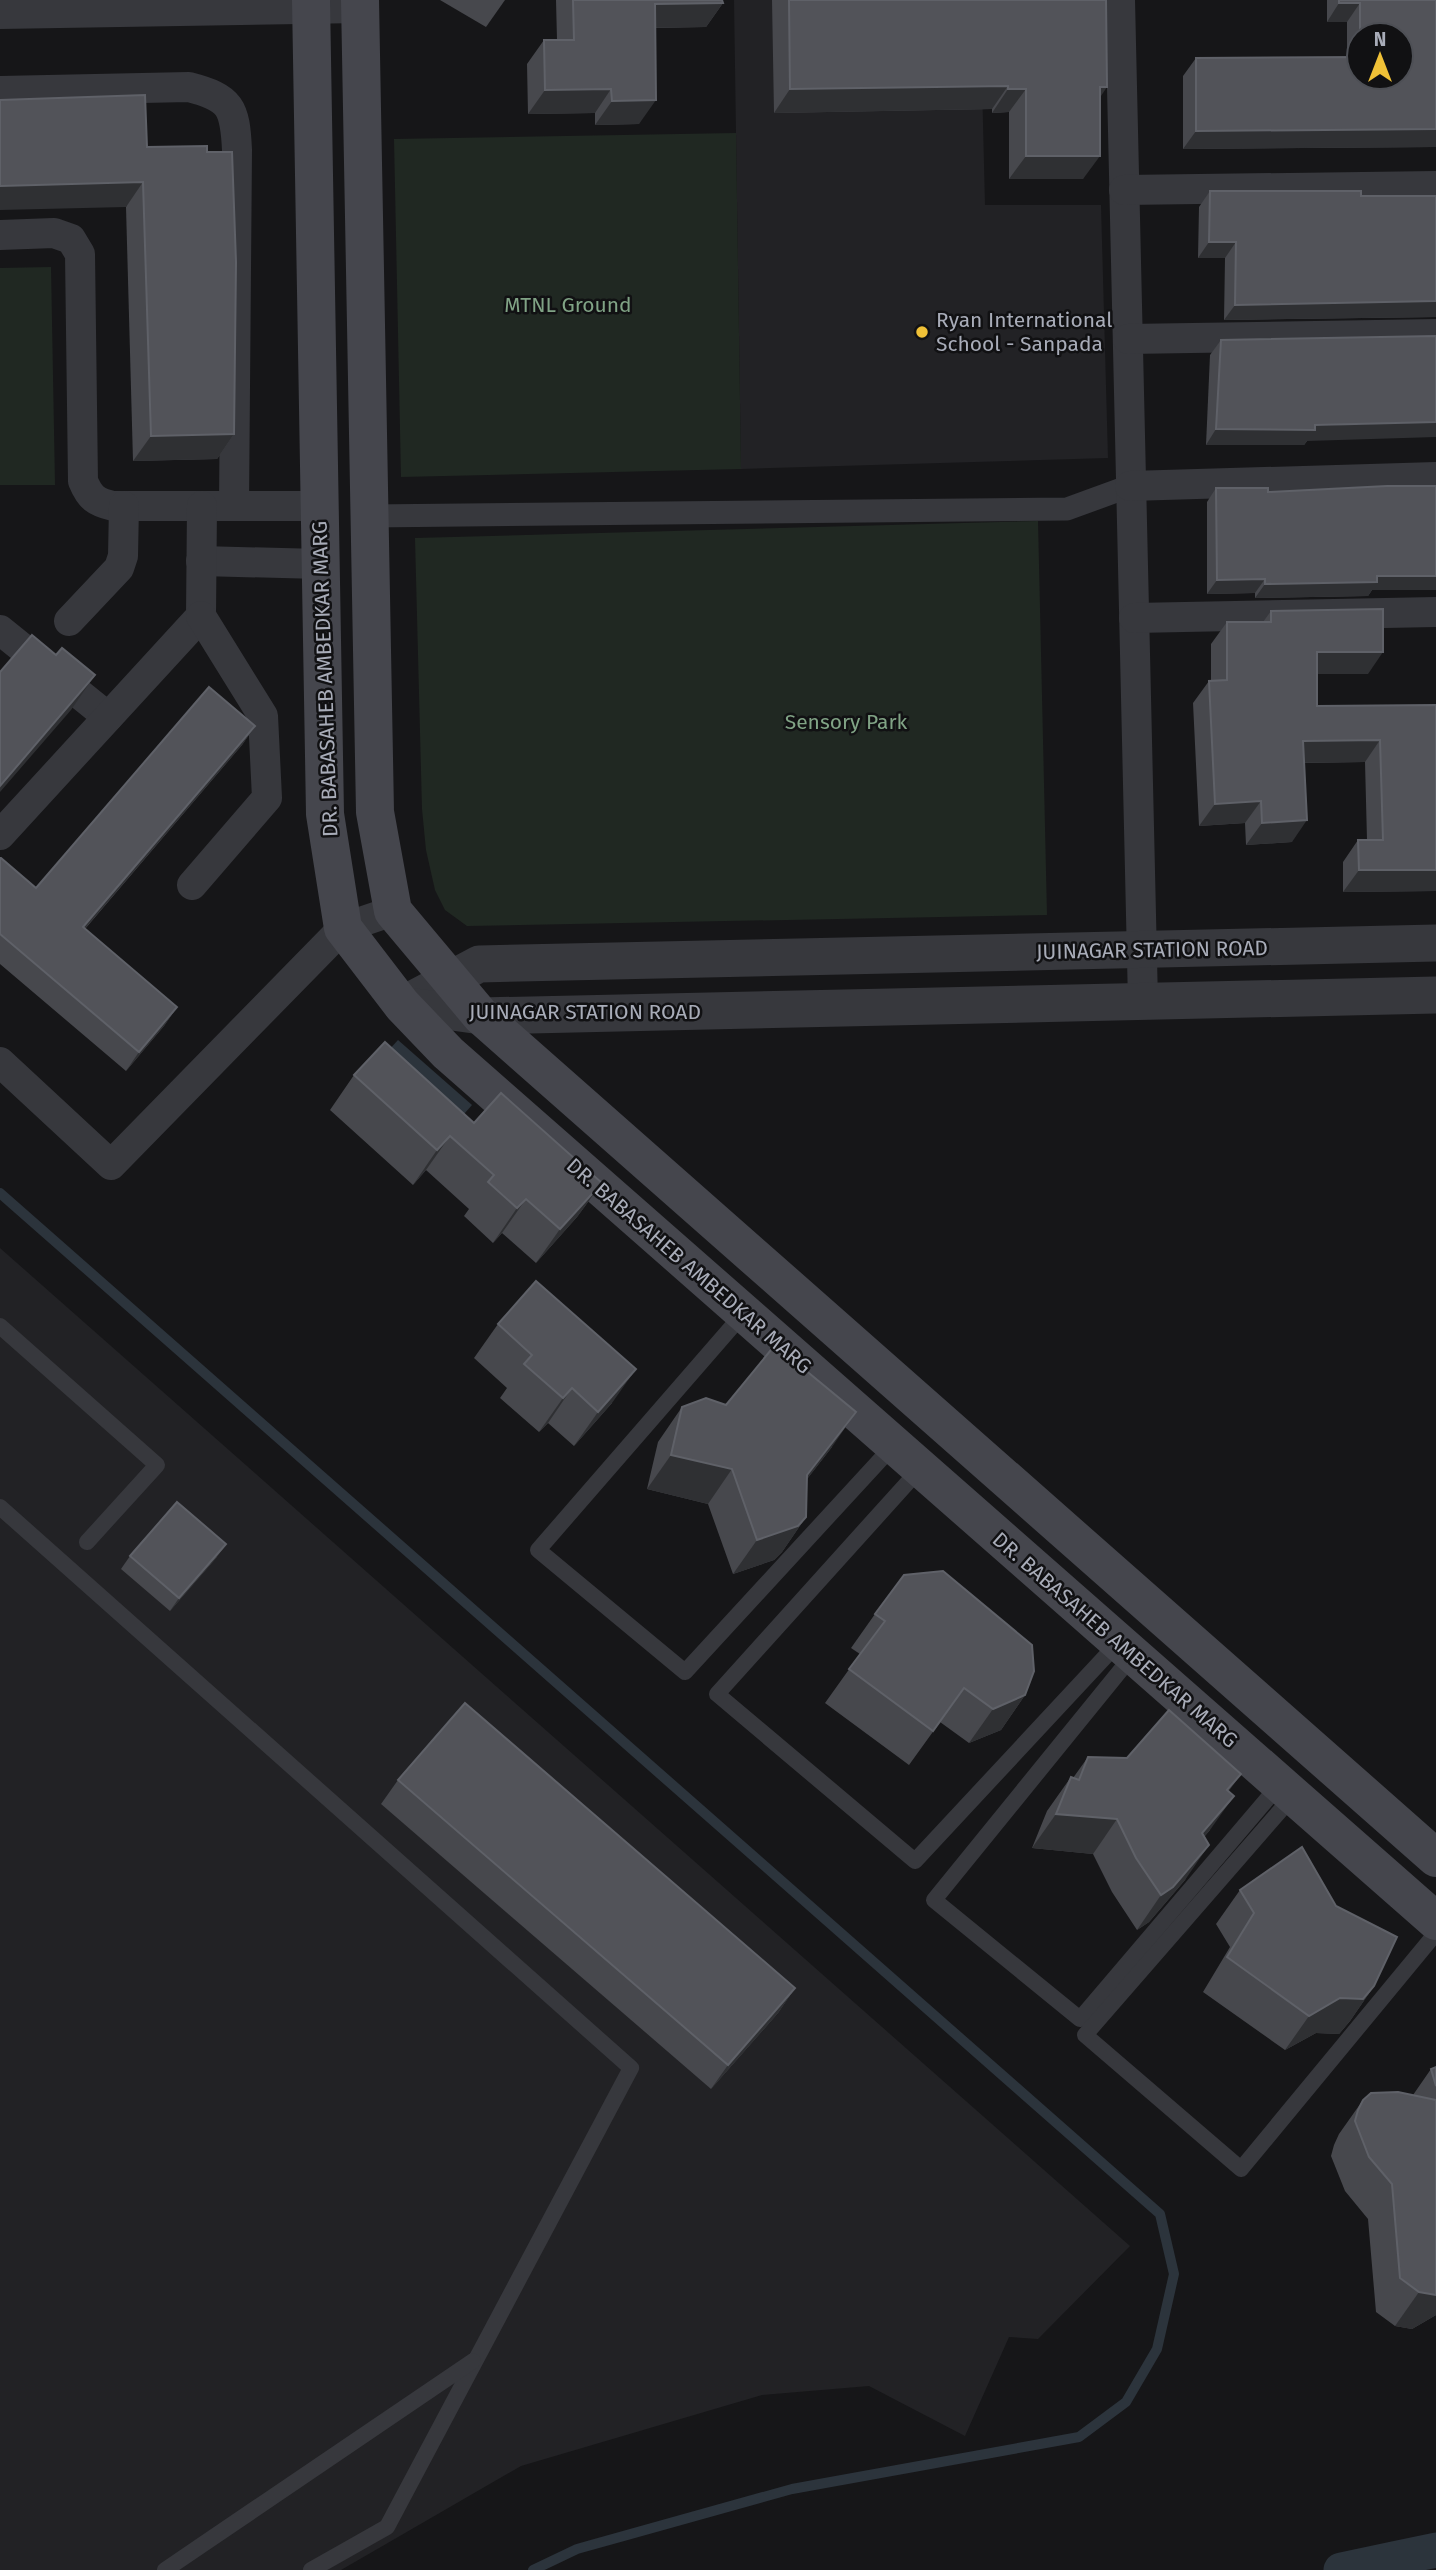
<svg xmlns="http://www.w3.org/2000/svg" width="1436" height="2570" font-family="'Fira Sans',sans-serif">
<rect width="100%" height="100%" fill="#161618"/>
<g fill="#222225">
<path d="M734 0H980L985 205H1101L1108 458 741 469Z"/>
<path d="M0 1248 1130 2246 1038 2339 1009 2337 965 2436 869 2386 762 2395 521 2466 341 2570H0Z"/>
</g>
<g fill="#202822">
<path d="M736 133 741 469 401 477 394 139Z"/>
<path d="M51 267 55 485H0V268Z"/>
<path d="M1038 521 1047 915 467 926 445 910 435 890 426 850 422 809 415 538Z"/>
</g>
<path fill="#2c343c" d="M398 1040 472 1105 442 1139 367 1074Z"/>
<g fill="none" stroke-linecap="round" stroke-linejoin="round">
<path stroke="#2c343c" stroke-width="10" d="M0 1193 1160 2214 1174 2274 1157 2349 1126 2402 1079 2437 792 2489 577 2549 533 2570"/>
<path stroke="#2c343c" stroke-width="35" d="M1341 2570 1436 2550"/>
<g stroke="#37383d" stroke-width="16">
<path d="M743 1314 538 1550 685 1672 893 1446"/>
<path d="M0 1326 157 1465 87 1542"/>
<path d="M919 1470 717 1694 915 1861 1118 1643"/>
<path d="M0 1507 631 2068 387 2527 311 2570"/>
<path d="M1133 1655 934 1900 1080 2019 1280 1784"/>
<path d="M1293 1796 1085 2035 1241 2169 1436 1933"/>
<path d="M165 2570 473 2361"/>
</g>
<path stroke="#37383d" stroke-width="23" d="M370 516 1067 509 1130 486"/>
<g stroke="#37383d" stroke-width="30">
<path d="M1120 0 1143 1002"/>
<path d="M0 14 361 8"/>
<path d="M0 91 189 87C231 98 235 107 237 150L234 506"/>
<path d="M1124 190 1436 186"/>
<path d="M0 235 54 233 71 239 80 254 83 481C90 498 96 502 113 506H319"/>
<path d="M1128 339 1436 334"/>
<path d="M1130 486 1436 477"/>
<path d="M201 561 320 564"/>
<path d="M1134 618 1436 612"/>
<path d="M69 621 119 568 123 556 124 506"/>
<path d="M0 630 108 717"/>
<path d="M0 835 201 616 202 506"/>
<path d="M192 885 267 798 263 716 201 616"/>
<path d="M0 1062 111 1165 343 928 393 911"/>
</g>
<g stroke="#37383d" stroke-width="37">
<path d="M402 1005 479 964 1436 943"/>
<path d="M402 1005 481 1016 1436 995"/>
</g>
<g stroke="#45464d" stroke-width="38">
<path d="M311 0 325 814 343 928 402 1005 448 1053 1436 1921"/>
<path d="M360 0 375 812 393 911 481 1016 1436 1858"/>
</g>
</g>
<g fill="#47484d" fill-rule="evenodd">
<path d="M440 0H505L486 27Z"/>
<path d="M556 0H722L723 3 706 27 655 28 639 124 595 125V113L528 114 527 64 544 40H557Z"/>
<path d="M772 0H1106L1100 98 1083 179H1009V112L992 113V109L774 113Z"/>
<path d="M1327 0H1436V147L1183 149V76L1196 58 1347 57V22H1327ZM1359 35H1401L1359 77Z"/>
<path d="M147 147 207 152 234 434 217 459 133 461 126 207Z"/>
<path d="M1210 191 1361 196H1436V317L1224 320 1225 258H1198L1199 207Z"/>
<path d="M1221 340 1307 441 1304 445H1206L1210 355Z"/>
<path d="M1216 488 1268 492 1436 590H1372L1368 596 1255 598V593L1207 594V502Z"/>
<path d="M1271 611 1368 674H1317V706L1436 705V891L1343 892V862L1358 840H1367L1365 762 1304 763 1292 842 1246 845 1245 823 1199 826 1193 703 1209 681H1211V644L1227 622H1263Z"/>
<path d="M255 726 242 745 85 929 177 1007 164 1026 126 1071 0 964V858L36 888Z"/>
<path d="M354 1075 474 1123 602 1183 577 1217 536 1263 502 1233 493 1243 464 1216 469 1209 426 1170 413 1185 330 1110Z"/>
<path d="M498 1324 612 1403 574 1446 548 1423 539 1432 500 1398 507 1388 474 1358Z"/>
<path d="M682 1407 832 1447 807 1479 806 1517 782 1552 774 1560 733 1574 708 1504 647 1489 658 1442Z"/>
<path d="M130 1556 217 1557 170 1611 121 1569Z"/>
<path d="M875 1614 1025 1695 1001 1730 969 1743 940 1722 909 1765 825 1703 860 1654 851 1648Z"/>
<path d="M1088 1757 1210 1830 1204 1837 1185 1880 1149 1922 1137 1930 1112 1892 1093 1854 1032 1848 1047 1811 1071 1777 1073 1778Z"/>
<path d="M398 1780 795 1988 778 2013 711 2089 381 1804Z"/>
<path d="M1240 1890 1374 1986 1350 2021 1339 2034 1316 2033 1285 2050 1203 1992 1230 1947 1216 1924Z"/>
<path d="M1436 2067V2315L1412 2329 1395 2326 1376 2312 1368 2219 1345 2191 1331 2156 1334 2145 1339 2134 1363 2100 1413 2095 1431 2069Z"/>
</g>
<g fill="#2f3033">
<path d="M723 3 706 27 638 28 655 4Z"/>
<path d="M1339 3H1360L1347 22H1327Z"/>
<path d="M1008 86 992 109 774 113 790 89Z"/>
<path d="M1100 87H1107L1091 111Z"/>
<path d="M611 89 595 113 528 114 545 90Z"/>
<path d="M1008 89H1026L1009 112 992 113Z"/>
<path d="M656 100 639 124 595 125 612 101Z"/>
<path d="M1436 129V147L1183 149 1196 131Z"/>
<path d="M1026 156H1100L1083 179H1009Z"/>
<path d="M143 182 126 207 0 210V186Z"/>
<path d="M1209 242H1236L1225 258H1198Z"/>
<path d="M1436 301V317L1224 320 1235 305Z"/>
<path d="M1436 422V437L1307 441 1304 445H1206L1216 429Z"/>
<path d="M234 434 217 459 133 461 151 436Z"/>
<path d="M1377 576H1436V590H1372L1368 596 1255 598 1265 584Z"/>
<path d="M1265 579 1255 593 1207 594 1217 580Z"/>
<path d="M1317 652H1383L1368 674H1302Z"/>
<path d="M95 675 71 710 0 792V786Z"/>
<path d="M255 726 242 745 70 946 83 927Z"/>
<path d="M1380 740 1365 762 1287 763 1303 741Z"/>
<path d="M1261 801 1245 823 1199 826 1215 804Z"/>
<path d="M1307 820 1292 842 1246 845 1262 823Z"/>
<path d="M1359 870H1436V891L1343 892Z"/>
<path d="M177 1007 164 1026 126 1071 139 1052Z"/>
<path d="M450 1136 426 1170 413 1185 437 1150Z"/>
<path d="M602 1183 577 1217 536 1263 560 1229Z"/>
<path d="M526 1199 502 1233 493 1243 517 1208Z"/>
<path d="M636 1369 612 1403 574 1446 598 1412Z"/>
<path d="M572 1388 548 1423 539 1432 563 1398Z"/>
<path d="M856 1412 832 1447 783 1510 807 1475Z"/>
<path d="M671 1455 732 1469 708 1504 647 1489Z"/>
<path d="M806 1517 782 1552 774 1560 733 1574 757 1540Z"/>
<path d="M226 1544 217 1557 170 1611 179 1598Z"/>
<path d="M1025 1695 1001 1730 969 1743 993 1709Z"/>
<path d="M1241 1774 1217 1808 1227 1790Z"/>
<path d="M1234 1796 1210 1830 1178 1867 1202 1833Z"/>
<path d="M1056 1814 1117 1819 1093 1854 1032 1848Z"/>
<path d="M1209 1845 1185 1880 1149 1922 1137 1930 1161 1895Z"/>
<path d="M1374 1986 1350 2021 1339 2034 1316 2033 1285 2050 1309 2016 1340 1998Z"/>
<path d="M795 1988 778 2013 711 2089 728 2065Z"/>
<path d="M1419 2292 1436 2295V2315L1412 2329 1395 2326Z"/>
</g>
<g fill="#525359" stroke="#5f6168" stroke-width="2">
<path d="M573 0H722L723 3 655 4 656 100 612 101 611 89 545 90 544 40H574Z"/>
<path d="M789 0H1106L1107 87H1100V156H1026V89H1008V86L790 89Z"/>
<path d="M1339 0H1436V129L1196 131V58L1359 57V77H1401V35H1360V3H1339Z"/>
<path d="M145 95 147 147 207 146V152H232L236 262 234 434 151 436 143 182 0 186V100Z"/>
<path d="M1210 191H1361V196H1436V301L1235 305 1236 242H1209Z"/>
<path d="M1436 336V422L1315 425V430L1216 429 1221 340Z"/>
<path d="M1387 486H1436V576H1377V582L1265 584V579L1217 580 1216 488H1268V492Z"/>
<path d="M1383 609V652H1317V706L1436 705V870H1359L1358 840H1383L1380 740 1303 741 1307 820 1262 823 1261 801 1215 804 1209 681 1227 680V622H1271V611Z"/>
<path d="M32 635 56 655 62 648 95 675 0 786V672Z"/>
<path d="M209 687 255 726 83 927 177 1007 139 1052 0 934V858H1L36 888Z"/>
<path d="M385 1042 474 1123 501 1093 602 1183 560 1229 526 1199 517 1208 488 1182 494 1175 450 1136 437 1150 354 1075Z"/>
<path d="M536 1281 636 1369 598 1412 572 1388 563 1398 524 1364 532 1355 498 1324Z"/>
<path d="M775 1345 856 1412 807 1475 806 1517 798 1526 757 1540 732 1469 671 1455 682 1407 706 1398 726 1405Z"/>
<path d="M177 1502 226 1544 179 1598 130 1556Z"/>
<path d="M943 1571 1032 1645 1034 1671 1025 1695 993 1709 964 1688 933 1731 849 1669 885 1621 875 1614 904 1575Z"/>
<path d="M465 1703 795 1988 728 2065 398 1780Z"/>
<path d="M1169 1710 1241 1774 1227 1790 1234 1796 1202 1833 1209 1845 1173 1887 1161 1895 1136 1858 1117 1819 1056 1814 1071 1777 1079 1780 1088 1757 1127 1758Z"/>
<path d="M1302 1847 1336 1906 1397 1937 1374 1986 1363 1999 1340 1998 1309 2016 1227 1957 1254 1913 1240 1890Z"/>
<path d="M1436 2067V2086L1431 2069Z"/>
<path d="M1398 2092 1436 2100V2295L1419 2292 1400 2278 1392 2184 1369 2157 1355 2121 1358 2110 1363 2100 1371 2093Z"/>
</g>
<circle fill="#f0c137" stroke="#111113" stroke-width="2.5" cx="922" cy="332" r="7"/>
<g text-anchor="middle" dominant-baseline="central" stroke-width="5" stroke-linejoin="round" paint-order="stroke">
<g font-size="21" fill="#80a385" stroke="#111113">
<text x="568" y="305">MTNL Ground</text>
<text x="846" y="722">Sensory Park</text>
</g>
<g font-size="21" fill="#a8acb8" stroke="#111113" text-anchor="start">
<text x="936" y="320">Ryan International<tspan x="936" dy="24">School - Sanpada</tspan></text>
</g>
<g font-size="21" fill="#a8acb8" stroke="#111113">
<text transform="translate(325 679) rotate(-92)">DR. BABASAHEB AMBEDKAR MARG</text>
<text transform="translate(1152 950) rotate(-1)">JUINAGAR STATION ROAD</text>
<text x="585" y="1012">JUINAGAR STATION ROAD</text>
<text transform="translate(689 1266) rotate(41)">DR. BABASAHEB AMBEDKAR MARG</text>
<text transform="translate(1115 1640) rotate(41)">DR. BABASAHEB AMBEDKAR MARG</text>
</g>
</g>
<g transform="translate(1380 56)"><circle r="33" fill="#111113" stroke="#4d4f55" stroke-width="2"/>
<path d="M0-5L12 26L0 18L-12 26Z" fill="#f0c137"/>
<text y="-10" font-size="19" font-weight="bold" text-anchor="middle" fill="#a8acb8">N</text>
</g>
</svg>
